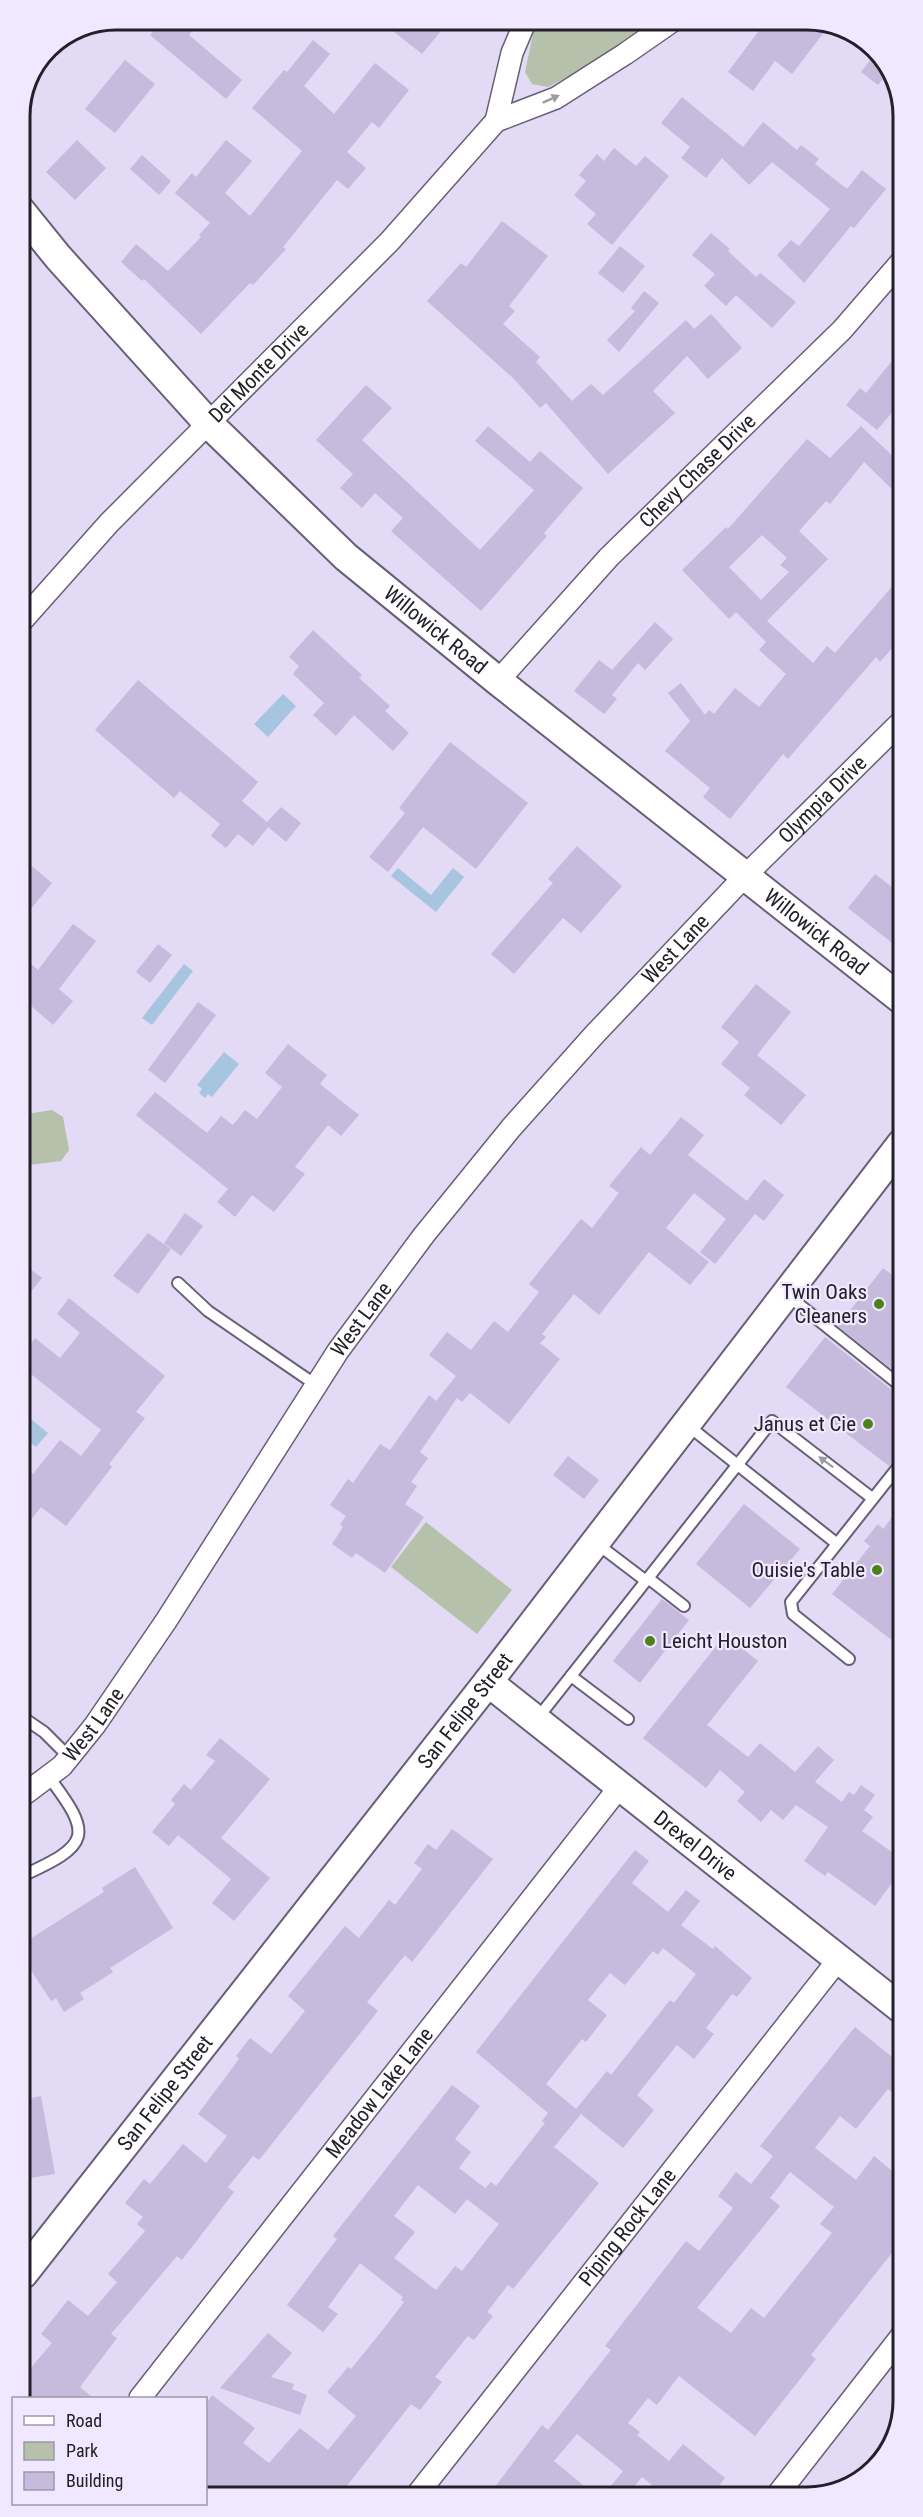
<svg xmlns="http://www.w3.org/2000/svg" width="923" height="2517" font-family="'Roboto Condensed',sans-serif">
<rect width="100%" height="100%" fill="#e3daf5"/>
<g fill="#b5c1ab">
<path d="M536 20H659L579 71 548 87 532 84 525 72Z"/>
<path d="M52 1110 63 1117 69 1150 61 1161 21 1166V1115Z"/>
<path d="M426 1522 512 1590 477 1634 391 1567Z"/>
</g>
<g fill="#a7c5e0">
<path d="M283 694 296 706 268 737 254 724Z"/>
<path d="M398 868 431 895 453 868 464 877 436 912 391 876Z"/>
<path d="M184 964 193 971 152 1025 142 1018Z"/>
<path d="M224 1052 239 1064 212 1097 208 1094 205 1098 199 1093 202 1089 197 1085Z"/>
<path d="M21 1411 48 1433 36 1447 22 1436Z"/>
</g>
<g fill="#c6badd" fill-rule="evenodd">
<path d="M163 20H201L189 35 242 80 226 99 150 35Z"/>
<path d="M379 20H450L422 54Z"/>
<path d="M767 20H813L829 26 792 74 775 61 753 91 728 72Z"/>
<path d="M313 40 330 54 304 86 334 114 375 63 409 90 379 128 372 122 347 152 366 168 348 189 337 180 283 247 286 249 253 285 250 283 201 334 144 279 142 281 121 262 136 244 168 271 201 237 199 235 210 223 175 193 192 173 196 177 226 140 252 161 225 193 250 216 302 151 252 108 284 70 287 72Z"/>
<path d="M871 59H879L888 73 878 85 861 72Z"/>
<path d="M125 60 155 84 115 133 85 109Z"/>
<path d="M682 97 743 147 763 122 797 150 801 145 819 159 815 164 847 189 862 170 886 189 854 228 851 226 804 283 777 255 791 240 799 246 830 209 772 162 749 185 722 158 706 178 681 158 690 147 661 123Z"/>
<path d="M77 140 106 168 75 200 46 172Z"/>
<path d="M614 148 636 166 645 156 669 176 612 245 587 224 596 214 574 195 586 181 579 175 597 154 604 161Z"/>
<path d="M142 155 171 181 159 195 130 169Z"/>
<path d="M502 221 548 256 509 306 515 311 503 324 540 357 536 362 572 401 591 384 603 395 686 320 694 329 711 314 742 348 708 379 687 356 653 391 675 413 608 474 546 403 540 408 514 379 427 301 461 263 466 267Z"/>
<path d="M711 233 730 249 728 251 756 277 760 273 796 302 772 328 736 295 726 306 704 286 715 274 692 255Z"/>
<path d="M620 246 645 266 623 293 598 273Z"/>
<path d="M644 291 659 303 619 352 607 340 635 311 631 308Z"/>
<path d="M900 351 901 402 877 430 846 405 860 388 866 393Z"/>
<path d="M366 385 392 408 362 440 480 550 534 490 475 441 488 426 530 462 540 451 583 488 544 533 547 536 481 611 391 531 403 518 375 493 362 508 340 488 353 474 316 440Z"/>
<path d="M861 426 901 464V498L864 462 830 504 826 501 799 531 828 559 767 621 813 663 827 646 835 653 901 576V638L880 662 876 657 788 759 783 754 730 819 703 797 710 788 665 751 690 721 668 693 681 683 705 715 709 710 714 714 735 688 759 707 786 674 759 650 766 642 736 612 729 619 682 570 726 527 728 529 807 439 830 458ZM762 535 787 558 780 565 789 572 761 600 729 567Z"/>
<path d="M655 622 673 639 645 670 638 663 612 695 617 699 604 714 574 691 599 660 612 670Z"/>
<path d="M313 630 362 675 359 678 390 706 385 711 409 733 393 751 354 715 336 736 313 715 324 703 293 674 299 666 289 657Z"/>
<path d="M138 680 258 782 242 801 267 822 281 807 301 823 286 842 268 827 253 846 238 834 226 848 211 836 220 824 180 791 174 798 95 730Z"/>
<path d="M450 742 528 803 476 869 423 827 388 872 369 857 405 813 399 808Z"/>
<path d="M577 846 622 886 581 933 563 918 514 974 491 954 553 883 548 879Z"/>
<path d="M21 857 52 883 21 921Z"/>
<path d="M875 874 901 894V950L848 908Z"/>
<path d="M73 924 96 941 59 989 73 1001 53 1025 21 997V955L38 970Z"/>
<path d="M158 944 172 955 150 983 136 972Z"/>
<path d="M756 984 791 1012 757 1055 806 1095 781 1125 744 1095 750 1088 721 1064 739 1042 721 1027Z"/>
<path d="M198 1002 216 1015 165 1083 148 1070Z"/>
<path d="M288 1044 327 1075 320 1084 359 1115 341 1136 328 1125 295 1167 305 1174 274 1212 252 1195 235 1217 217 1202 228 1189 136 1115 155 1092 207 1133 221 1116 233 1125 245 1110 257 1119 282 1087 265 1073Z"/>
<path d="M681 1117 704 1135 688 1155 747 1201 764 1179 784 1195 764 1221 755 1214 715 1264 700 1252 726 1219 694 1193 666 1228 709 1262 690 1285 649 1252 599 1315 574 1294 542 1334 546 1337 540 1343 560 1359 509 1424 470 1393 462 1402 457 1398 420 1452 428 1458 411 1482 417 1486 405 1504 424 1517 385 1573 356 1553 352 1558 332 1544 343 1527 340 1524 346 1516 330 1505 348 1479 353 1483 380 1444 390 1450 429 1395 436 1401 456 1376 429 1355 447 1332 471 1350 494 1321 508 1332 539 1292 529 1284 581 1219 592 1228 619 1193 609 1186 641 1147 650 1155Z"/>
<path d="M185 1213 203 1226 181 1256 164 1243Z"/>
<path d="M148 1233 171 1249 138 1294 113 1276Z"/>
<path d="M21 1262 42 1278 21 1304Z"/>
<path d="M883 1268 902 1282V1368L898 1374 838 1326Z"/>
<path d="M69 1298 165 1376 136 1412 145 1418 109 1464 112 1467 66 1526 41 1507 22 1531V1465L33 1474 60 1440 81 1456 101 1430 21 1366V1356L35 1338 60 1358 80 1333 57 1314Z"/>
<path d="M825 1337 902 1398V1449L889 1466 786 1387Z"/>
<path d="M568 1456 599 1480 584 1499 553 1475Z"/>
<path d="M744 1504 800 1549 750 1608 696 1564Z"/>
<path d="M902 1504V1648L832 1594 870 1546 864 1541 878 1524 883 1529Z"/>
<path d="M662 1599 689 1620 640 1683 613 1661Z"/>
<path d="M725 1635 758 1661 707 1725 748 1757 760 1743 795 1772 818 1746 834 1760 815 1782 842 1802 849 1792 854 1795 861 1785 875 1795 864 1810 873 1817 862 1831 892 1852 903 1837V1868L875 1906 828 1872 825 1876 804 1861 828 1827 796 1805 783 1820 771 1810 761 1822 737 1801 745 1792 720 1770 706 1788 643 1738Z"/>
<path d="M220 1738 270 1779 221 1838 270 1878 234 1921 212 1903 231 1879 178 1835 169 1846 152 1832 175 1804 171 1800 184 1784 191 1790 215 1761 206 1755Z"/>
<path d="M452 1829 493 1859 412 1962 405 1955 367 2002 378 2011 259 2160 253 2156 228 2187 234 2192 182 2260 177 2256 111 2334 117 2338 80 2387 93 2398H23V2377L52 2343 41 2334 68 2300 88 2316 117 2282 108 2274 145 2231 137 2224 143 2217 125 2203 144 2179 150 2184 183 2144 206 2163 227 2136 198 2114 239 2059 236 2056 250 2038 271 2054 305 2011 288 1996 345 1926 359 1938 389 1900 395 1905 422 1869 414 1863 428 1844 436 1850Z"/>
<path d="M635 1850 649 1861 632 1883 668 1912 686 1890 700 1901 681 1925 713 1949 715 1946 752 1978 737 1997 732 1994 706 2028 714 2034 694 2059 677 2045 637 2095 654 2110 623 2148 581 2114 554 2147 599 2183 513 2289 508 2285 487 2312 493 2316 474 2340 468 2336 435 2377 442 2382 420 2410 411 2404 339 2496 206 2497V2404L212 2395 255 2428 243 2443 269 2463 300 2428 328 2450 356 2416 327 2392 348 2367 351 2369 385 2327 404 2302 401 2300 403 2297 360 2263 328 2307 338 2314 323 2332 287 2305 337 2239 333 2236 452 2085 480 2106 455 2139 471 2152 459 2168 485 2188 491 2182 496 2186 545 2123 542 2121 548 2113 476 2052ZM663 1948 696 1974 674 2003 670 2000 611 2075 607 2071 576 2109 546 2084 582 2039 586 2042 607 2015 588 2000 610 1973 625 1985 653 1951 658 1955ZM418 2185 455 2214 467 2199 499 2224 462 2271 455 2266 436 2290 394 2258 415 2232 394 2216Z"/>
<path d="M135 1867 173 1928 110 1968 113 1972 80 1993 84 1999 64 2012 56 1998 51 2001 29 1967 22 1971V1944L104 1892 102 1888Z"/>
<path d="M855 2027 903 2066V2101L888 2089 856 2129 840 2116 815 2148 856 2180 874 2156 903 2180V2239L811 2355 816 2359 755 2436 679 2376 657 2405 648 2398 628 2423 640 2432 637 2435 669 2461 683 2444 725 2478 712 2495H664L642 2477 627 2495H604L623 2471 577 2434 554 2461 595 2495 488 2496 542 2425 548 2430 611 2350 605 2346 686 2241 699 2251 733 2208 718 2196 736 2172 751 2184 773 2156 760 2146ZM790 2172 834 2207 820 2224 832 2233 764 2318 751 2308 731 2333 697 2308 780 2206 770 2198Z"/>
<path d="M41 2096 55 2174 24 2179 22 2100Z"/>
<path d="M268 2333 292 2353 271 2377 294 2384 292 2389 307 2395 300 2415 220 2388Z"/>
</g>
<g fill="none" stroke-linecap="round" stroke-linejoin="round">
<defs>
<g id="lane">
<path d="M178 1283 208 1311 316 1385"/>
<path d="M786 1294 902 1387"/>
<path d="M686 1424 836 1543"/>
<path d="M596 1543 646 1581"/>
<path d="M648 1578 684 1606"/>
<path d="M849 1659 793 1614 791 1602 902 1462"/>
<path d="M571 1676 628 1719"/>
<path d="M22 1717 44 1732 69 1757"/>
<path d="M537 1719 772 1421 872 1498"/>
<path d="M22 1876C90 1845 94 1836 48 1776"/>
</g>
<g id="street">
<path d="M496 121 512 53 526 20"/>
<path id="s1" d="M20 623 109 523 390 241 496 121 556 98 625 54 674 20"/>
<path id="s2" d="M498 681 609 557 842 330 900 263"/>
<path id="s3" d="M22 1796 62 1766 95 1725 166 1621 338 1351 424 1235 511 1128 594 1035 745 876 901 722"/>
<path id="s4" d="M140 2398 621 1785"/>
<path d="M778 2494 903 2334"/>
<path id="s5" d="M416 2496 838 1960"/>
</g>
<g id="secondary">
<path id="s6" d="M20 210 58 257 208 423 346 557 498 681 901 999"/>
<path id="s7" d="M488 1682 903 2010"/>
<path id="s8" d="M23 2274 488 1682 902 1143"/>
</g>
</defs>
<use href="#lane" stroke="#675f76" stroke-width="14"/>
<use href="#street" stroke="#675f76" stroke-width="24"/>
<use href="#secondary" stroke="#675f76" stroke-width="32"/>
<use href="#lane" stroke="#fff" stroke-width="10"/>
<use href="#street" stroke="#fff" stroke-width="21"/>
<use href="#secondary" stroke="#fff" stroke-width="28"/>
</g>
<defs><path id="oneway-solid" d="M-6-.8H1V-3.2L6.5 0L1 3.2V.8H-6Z" transform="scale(1.5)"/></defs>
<g fill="#9c9b9f">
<use href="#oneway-solid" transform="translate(551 99) rotate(-24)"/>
<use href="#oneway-solid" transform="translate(826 1462) rotate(-143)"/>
</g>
<g fill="#4c8218" stroke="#f0e8fe" stroke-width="2">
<circle cx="879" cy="1304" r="6"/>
<circle cx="868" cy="1424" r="6"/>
<circle cx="877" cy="1570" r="6"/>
<circle cx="650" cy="1641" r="6"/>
</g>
<g text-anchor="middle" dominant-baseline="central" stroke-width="4.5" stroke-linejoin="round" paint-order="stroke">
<g font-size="21" fill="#232029" stroke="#f0e8fe">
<text stroke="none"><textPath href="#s1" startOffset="346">Del Monte Drive</textPath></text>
<text stroke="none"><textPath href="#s2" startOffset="290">Chevy Chase Drive</textPath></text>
<text stroke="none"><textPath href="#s6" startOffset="592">Willowick Road</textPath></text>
<text stroke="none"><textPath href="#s3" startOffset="1284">Olympia Drive</textPath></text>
<text stroke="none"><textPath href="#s6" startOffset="1078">Willowick Road</textPath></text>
<text stroke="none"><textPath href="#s3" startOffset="1074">West Lane</textPath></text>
<text stroke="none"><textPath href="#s3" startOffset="588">West Lane</textPath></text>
<text stroke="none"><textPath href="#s8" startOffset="716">San Felipe Street</textPath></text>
<text stroke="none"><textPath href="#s3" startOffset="102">West Lane</textPath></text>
<text stroke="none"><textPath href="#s7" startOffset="264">Drexel Drive</textPath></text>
<text stroke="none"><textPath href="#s4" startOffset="388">Meadow Lake Lane</textPath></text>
<text stroke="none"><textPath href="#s8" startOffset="230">San Felipe Street</textPath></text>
<text stroke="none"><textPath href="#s5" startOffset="342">Piping Rock Lane</textPath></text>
</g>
<g font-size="21" fill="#232029" stroke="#f0e8fe" text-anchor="end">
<text x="867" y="1292">Twin Oaks<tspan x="867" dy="24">Cleaners</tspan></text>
<text x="856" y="1424">Janus et Cie</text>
<text x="865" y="1570">Ouisie's Table</text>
<text x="662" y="1641" text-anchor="start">Leicht Houston</text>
</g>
</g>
<path d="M0 0H923V2517H0ZM116 30H807A86 86 0 0 1 893 116V2401A86 86 0 0 1 807 2487H116A86 86 0 0 1 30 2401V116A86 86 0 0 1 116 30Z" fill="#f0e8fe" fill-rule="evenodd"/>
<path fill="none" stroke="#232029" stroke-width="3" d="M116 30H807A86 86 0 0 1 893 116V2401A86 86 0 0 1 807 2487H116A86 86 0 0 1 30 2401V116A86 86 0 0 1 116 30Z"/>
<rect x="12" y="2397" width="195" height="108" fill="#f0e8fe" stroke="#9e98a9" stroke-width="1.5"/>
<rect x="24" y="2416" width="30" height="9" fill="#ffffff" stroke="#9e98a9" stroke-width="1.5"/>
<text x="66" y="2427" font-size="18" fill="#232029">Road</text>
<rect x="24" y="2442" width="30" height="18" fill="#b5c1ab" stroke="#9e98a9" stroke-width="1.5"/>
<text x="66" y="2457" font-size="18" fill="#232029">Park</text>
<rect x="24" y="2472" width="30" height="18" fill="#c6badd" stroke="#9e98a9" stroke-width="1.5"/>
<text x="66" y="2487" font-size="18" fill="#232029">Building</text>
</svg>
